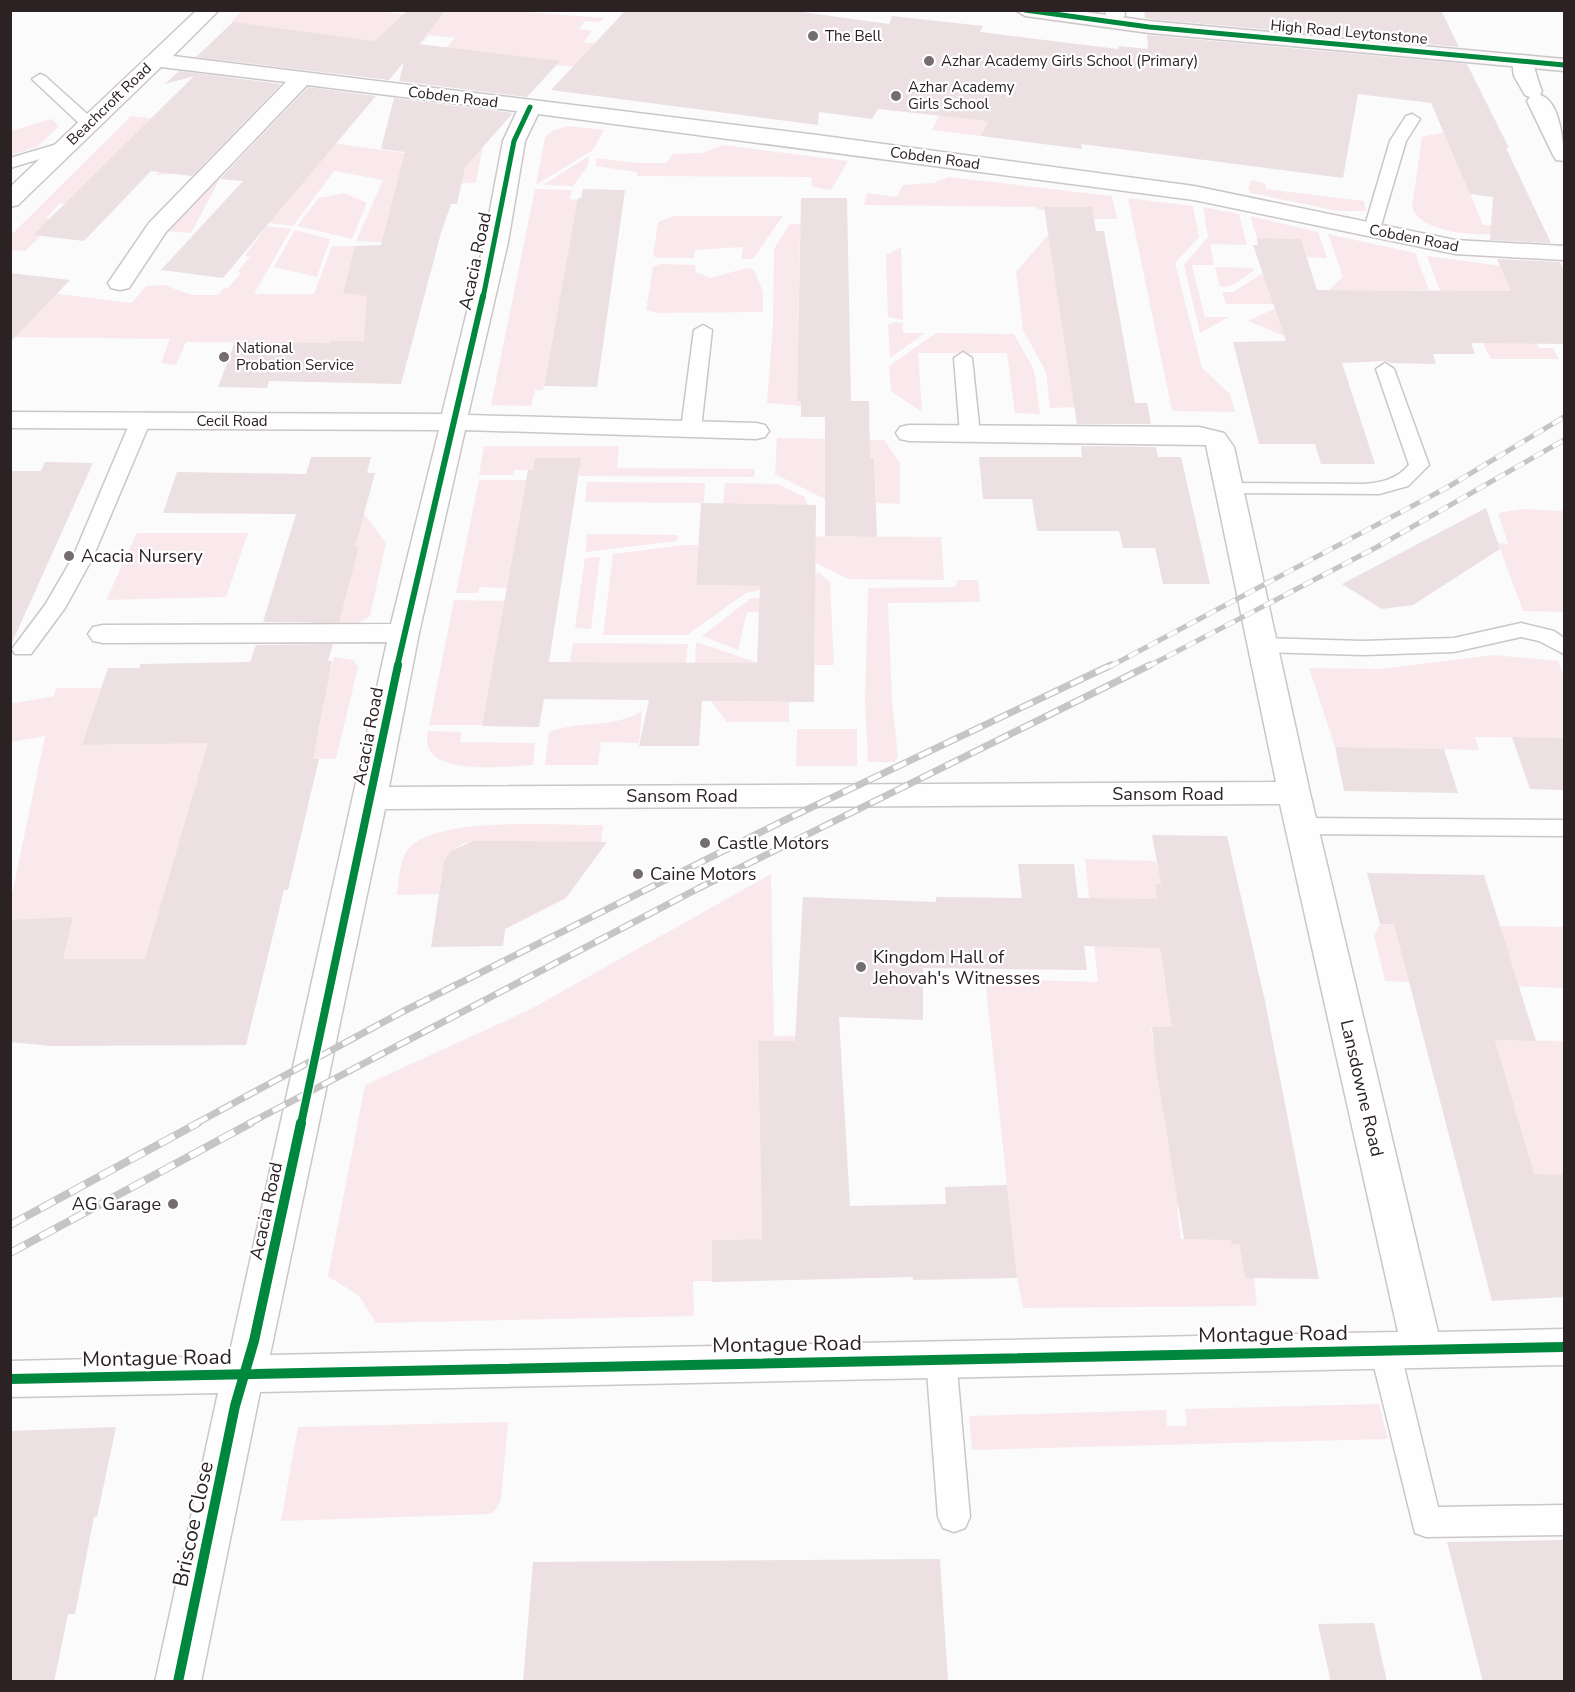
<svg xmlns="http://www.w3.org/2000/svg" width="1575" height="1692" font-family="'Nunito Sans',sans-serif">
<rect width="100%" height="100%" fill="#fbfbfb"/>
<g fill="#f9e9ed">
<path d="M243 10 379 11 429 18 438 11H513L604 18 600 22 585 21 579 29 592 31 584 42 747 61 581 67 437 58 455 38 429 35 410 55 404 45 231 22Z"/>
<path d="M980 32 1025 38 981 136 932 130Z"/>
<path d="M131 116 157 119 189 173 156 175 167 164 109 160 96 173 73 205 60 203 46 218 57 220 25 251 14 250 11 253V235Z"/>
<path d="M51 119 59 126 37 147 11 155V131Z"/>
<path d="M568 126 604 130 593 150 536 185 545 137 552 131Z"/>
<path d="M1445 132 1483 225H1522L1526 234C1497 234 1424 240 1412 207L1422 137Z"/>
<path d="M266 134 469 162 483 145 476 183 403 184 383 242 356 241 383 180 334 171 293 226 269 223Z"/>
<path d="M723 145 848 161 831 190 812 187 811 177 638 176 636 172 596 166V158L637 163H666L673 154 702 153Z"/>
<path d="M589 156 588 165 573 186 543 185Z"/>
<path d="M231 158 191 233 164 231Z"/>
<path d="M948 177 1112 196 1117 219H1087L1085 210H1037L1036 207 864 205 867 193 897 197 903 185 934 183Z"/>
<path d="M1251 180 1265 183 1266 189 1364 201 1366 211H1338L1251 193 1248 189Z"/>
<path d="M535 189 572 190 570 199 578 200 543 390H535L531 406 491 405Z"/>
<path d="M344 193 367 203 352 239 297 226 319 198Z"/>
<path d="M1128 198 1193 206 1199 237 1175 263 1202 368 1230 394 1235 412 1172 411Z"/>
<path d="M1203 207 1239 214 1247 245 1210 244 1214 265H1192L1205 317H1229L1200 333 1184 265 1208 237Z"/>
<path d="M673 216H783L753 259H741L743 247 695 250 694 258H658L653 256 658 222Z"/>
<path d="M1250 216 1318 232 1327 258 1307 257 1301 239 1257 238Z"/>
<path d="M790 224H810L800 231 797 400 802 401V406L767 403 773 324 774 249Z"/>
<path d="M267 226 291 229 254 294H314L332 246H355L347 277 379 294 360 355 283 343 186 342 176 365 161 363 170 339 11 337V288L132 303 146 286 164 285 192 295H218L224 288H228L241 273 237 272 250 257 245 256Z"/>
<path d="M295 230 330 239 317 277 274 267Z"/>
<path d="M1049 234 1081 407 1050 408 1046 372 1023 330 1016 272Z"/>
<path d="M1328 234 1415 253 1429 290H1329L1343 277Z"/>
<path d="M901 247 903 320 888 317 886 255Z"/>
<path d="M1427 256 1502 266 1514 291H1440Z"/>
<path d="M660 264 695 265 696 272 710 278 747 268 754 270 763 292V312L658 313 646 310 653 267Z"/>
<path d="M1215 267 1253 268V271C1243 278 1233 288 1220 287Z"/>
<path d="M1266 271 1275 304H1226L1222 292H1233Z"/>
<path d="M1276 308 1284 336 1248 321Z"/>
<path d="M894 322 903 323V333H925L890 358 888 325Z"/>
<path d="M936 333 1014 334 1034 370 1040 414 1015 413 1007 353H918L922 412 891 391 889 366Z"/>
<path d="M1534 340 1539 348H1553L1559 359H1491L1482 341Z"/>
<path d="M777 438 884 440 900 463V504L876 503 874 458H825V499L775 474Z"/>
<path d="M484 446H619L617 468 755 469 754 477 579 476 580 470H514L513 475H479Z"/>
<path d="M479 480H526L507 588 480 587 478 593H456Z"/>
<path d="M587 482 705 483 704 503 585 502Z"/>
<path d="M725 483 777 484 805 497 807 505 723 504Z"/>
<path d="M1522 509 1562 511 1564 516V612L1523 611 1498 543 1508 544 1498 513Z"/>
<path d="M350 514H364L386 543 370 616C355 629 330 625 311 625L321 591 359 547H341Z"/>
<path d="M137 533H248L226 597 106 600Z"/>
<path d="M587 534 678 535 677 541 586 552Z"/>
<path d="M764 536 941 537 944 580 848 579Z"/>
<path d="M684 545H698L696 585 750 586 807 566 757 591 746 593 687 635H603L613 554Z"/>
<path d="M600 557 591 629 575 628 585 558Z"/>
<path d="M807 572 820 573 830 582 834 665H815V608H759V612H747L738 650 702 636 751 598H758Z"/>
<path d="M957 580H978L980 602 888 603 892 701 898 756 895 762H868L865 701 868 588 956 587Z"/>
<path d="M454 600 505 601 483 725H429Z"/>
<path d="M696 642 762 664 695 663Z"/>
<path d="M573 643 688 644 686 663 570 662Z"/>
<path d="M1494 655 1558 661 1564 678V738L1475 737 1479 750 1335 747 1309 668 1380 669Z"/>
<path d="M334 657 353 660 358 667 336 759 204 757 221 889 124 1016 11 920V899L45 736 11 742 10 704 54 696 56 688H101L83 745 141 744 146 726 317 739 324 705 314 686 327 685Z"/>
<path d="M711 701 789 702V722H727Z"/>
<path d="M642 711 639 743 601 742 598 765H545L549 732C580 720 613 729 642 711Z"/>
<path d="M797 729H857V766H796Z"/>
<path d="M428 731 461 732 460 742 535 743 533 765C506 766 416 779 428 731Z"/>
<path d="M603 825 601 842 464 843C442 854 442 872 439 894L397 895C399 880 399 859 410 847 443 815 556 826 603 825Z"/>
<path d="M1085 859 1156 861 1157 867H1169L1171 884H1155L1157 899H1139L1160 948 1165 983H1260L1265 1001 1199 1000 1197 1034 1166 1027 1151 1028 1168 1143 1193 1207H1177L1181 1239H1197L1229 1230 1231 1244H1239L1245 1278H1254L1257 1306 1023 1308 1017 1278 985 979 1098 982Z"/>
<path d="M771 874 774 1036 840 1035V1040L758 1042 762 1239 712 1240V1281H693L694 1316 376 1323 359 1296 328 1276 365 1085 529 1010Z"/>
<path d="M1380 924 1564 927V988L1385 981 1374 935Z"/>
<path d="M1495 1040 1564 1041V1175H1534Z"/>
<path d="M1379 1404 1388 1439 972 1450 969 1416 1166 1410 1167 1426H1187L1185 1409Z"/>
<path d="M508 1422 501 1500 496 1509 490 1514 281 1521 298 1427Z"/>
</g>
<g fill="#ece0e3">
<path d="M408 10H446L419 44 560 61 527 97 399 81 404 62 389 80 196 57 233 22 375 41Z"/>
<path d="M626 10H788L889 24 892 16 983 26 980 32 1118 49 1119 46 1148 49 1147 35 1467 64 1509 148H1506L1551 243 1490 240 1493 197 1470 194 1431 103 1358 94 1343 178 1081 144 1082 149 981 136 988 121 878 109 872 119 819 112 818 125 551 90Z"/>
<path d="M1144 10H1441L1459 47 1149 19 1145 18Z"/>
<path d="M179 71 281 84 192 176 151 171 84 241 33 235 194 76 165 84Z"/>
<path d="M308 87 376 96 223 278 161 270 243 181 220 179Z"/>
<path d="M394 98 513 113 465 167 457 204H451L441 233 401 384 269 381 267 388 218 387 235 342 330 343V341H364L367 296 343 293 355 246 381 245 405 152 381 149Z"/>
<path d="M583 189 625 190 597 387 544 386 578 198H581Z"/>
<path d="M801 198H847L851 401H869L870 458H874L877 537 825 536V417H801V401H797Z"/>
<path d="M1044 207H1092L1096 231H1104L1135 403H1147L1151 424H1077Z"/>
<path d="M1257 238 1301 239 1317 290 1511 291 1497 259 1560 262 1564 271V344L1471 343 1475 354H1433L1436 364 1390 363 1386 361 1342 363 1375 464H1321L1315 444H1259L1233 342 1286 341 1253 245H1258Z"/>
<path d="M10 273 70 280 10 342Z"/>
<path d="M1081 446 1156 447 1158 457H1181L1210 584H1163L1155 548H1123L1119 531H1037L1032 499H983L979 457H1082Z"/>
<path d="M311 457H371L367 473H375L355 547H359L339 622H263L296 514 163 513 177 472 306 474Z"/>
<path d="M535 458H581L549 662 757 663 760 586 696 585 701 503 816 505 814 702 702 701 699 746H639L649 700 544 699 539 727 482 726 528 470H533Z"/>
<path d="M45 462 93 463 10 647V471H41Z"/>
<path d="M1486 508 1500 549 1413 605 1382 609 1342 584Z"/>
<path d="M333 644 328 661H332L313 759H319L288 890H284L246 1045 52 1046 10 1042V920L73 917 63 959H145L208 743 82 745 108 668H140V664L250 662 256 645Z"/>
<path d="M1512 737 1564 738V790L1530 789Z"/>
<path d="M1335 747 1444 749 1458 793 1344 791Z"/>
<path d="M1152 835 1227 836 1265 1001 1319 1279 1245 1278 1239 1244H1231V1240L1184 1239 1156 1069 1152 1027H1172L1160 948 1084 946 1087 970 923 968V1020L839 1017 850 1206 946 1204 945 1187 1007 1185 1017 1278 913 1280V1277L712 1282V1240L762 1239 758 1041H795L803 897 936 902V897L1022 898 1018 864H1074L1078 898 1157 899 1155 884H1161Z"/>
<path d="M473 841H498L607 842 566 898 505 929 503 946 431 947 444 861 451 851Z"/>
<path d="M1367 873 1484 875 1536 1041 1495 1040 1534 1174 1564 1175V1297L1492 1301 1394 924H1380Z"/>
<path d="M116 1427 97 1517H94L75 1614H68L54 1682H10V1431Z"/>
<path d="M1564 1540V1682H1483L1447 1542Z"/>
<path d="M940 1559 948 1682H523L533 1562Z"/>
<path d="M1374 1623 1387 1682H1331L1318 1624Z"/>
</g>
<g fill="none" stroke-linecap="round" stroke-linejoin="round">
<defs>
<g id="lane">
<path d="M40 74 45 76 95 121 97 124 95 127H83L35 82 32 79Z"/>
<path d="M1412 114 1420 119 1406 141 1380 229 1372 234 1366 233 1364 229 1390 141 1406 116Z"/>
<path d="M64 142 70 144 72 147 70 150 10 168V158Z"/>
<path d="M703 325 712 330 701 429 691 435 681 429 694 330Z"/>
<path d="M963 352 972 358 980 434 970 440 960 434 954 358Z"/>
<path d="M1385 363 1394 369 1429 465 1408 486 1379 494 1223 493 1220 489 1223 485 1230 483 1363 484C1381 483 1397 479 1409 465L1376 369Z"/>
<path d="M141 414 151 420 93 557 65 608 31 654H15L12 649 45 605 73 557 131 420Z"/>
<path d="M1521 623 1554 631 1564 638V654L1539 641 1521 637 1454 652 1363 655 1262 652 1254 650 1251 645 1254 640 1262 638 1363 641 1454 638Z"/>
<path d="M1302 818 1562 820H1564V836L1302 834 1294 832 1290 826 1294 820Z"/>
<path d="M1385 1337 1396 1341 1400 1350 1438 1507 1564 1505V1535L1426 1537 1415 1533 1370 1350 1374 1341Z"/>
<path d="M941 1345 952 1349 956 1358 970 1517 965 1528 954 1532 943 1528 938 1517 926 1358 930 1349Z"/>
</g>
<g id="street">
<path d="M197 10H219L173 56 817 135 1194 186 1455 240 1564 246V260L1455 254 1194 200 538 114 525 141 508 242 468 415 756 423 765 425 769 431 765 437 756 439 465 430 419 633 389 787 1276 782 1206 445 909 441 900 439 896 433 900 427 909 425 1199 427 1224 433 1234 447 1310 793 1438 1332 1564 1329V1365L260 1392 201 1682H155L218 1393 10 1397V1361L229 1356 387 642 103 643 93 641 88 634 93 627 103 625 391 624 439 430 10 428V412L442 414 484 242 503 141 517 111 307 85 166 232 129 288 120 290 111 288 108 283 149 223 286 82 161 67 18 205 10 207V187ZM1280 804 1398 1332 270 1355 385 809Z"/>
<path d="M1104 10H1124L1125 15 1122 19H1108Z"/>
<path d="M1522 55 1529 57C1535 65 1537 80 1542 91L1540 95C1560 100 1564 144 1564 161L1556 160 1553 155 1527 101 1530 97 1525 95 1514 76 1512 61 1515 57Z"/>
</g>
<path id="secondary" d="M1015 10H1072L1149 21 1564 59V71L1149 33 1025 16Z"/>
</defs>
<use href="#lane" stroke="#cbc6c7" stroke-width="3"/>
<use href="#street" stroke="#cbc6c7" stroke-width="3"/>
<use href="#secondary" stroke="#cbc6c7" stroke-width="3"/>
<use href="#lane" fill="#fefefe" fill-rule="evenodd"/>
<use href="#street" fill="#fefefe" fill-rule="evenodd"/>
<use href="#secondary" fill="#fbf8f8" fill-rule="evenodd"/>
<defs>
<g id="rail-far2">
<path d="M1109 667 1448 487 1564 417"/>
<path d="M1147 667 1377 547 1564 440"/>
</g>
<g id="rail-far1">
<path d="M195 1124 402 1012 787 819 1111 665"/>
<path d="M248 1124 699 888 1150 665"/>
</g>
<g id="rail">
<path d="M10 1225 198 1123"/>
<path d="M10 1253 251 1123"/>
</g>
</defs>
<use href="#rail-far2" stroke="#c6c5c5" stroke-width="5"/>
<use href="#rail-far1" stroke="#c6c5c5" stroke-width="7"/>
<use href="#rail" stroke="#c6c5c5" stroke-width="8"/>
<use href="#rail-far2" stroke="#fff" stroke-width="4" stroke-dasharray="11" stroke-linecap="butt"/>
<use href="#rail-far1" stroke="#fff" stroke-width="4.5" stroke-dasharray="14" stroke-linecap="butt"/>
<use href="#rail" stroke="#fff" stroke-width="6" stroke-dasharray="17" stroke-linecap="butt"/>
<defs>
<g id="cycleway-far3">
<path d="M1025 10 1149 27 1564 65"/>
<path d="M483 298 514 141 530 107"/>
</g>
<path id="cycleway-far2" d="M397 667 483 296"/>
<path id="cycleway-far1" d="M301 1124 398 665"/>
<g id="cycleway">
<path d="M10 1379 1564 1347"/>
<path d="M178 1682 235 1406 254 1341 301 1123"/>
</g>
</defs>
<use href="#cycleway-far3" stroke="#fff" stroke-width="8"/>
<use href="#cycleway-far2" stroke="#fff" stroke-width="9"/>
<use href="#cycleway-far1" stroke="#fff" stroke-width="11"/>
<use href="#cycleway" stroke="#fff" stroke-width="14"/>
<use href="#cycleway-far3" stroke="#00873e" stroke-width="5"/>
<use href="#cycleway-far2" stroke="#00873e" stroke-width="6"/>
<use href="#cycleway-far1" stroke="#00873e" stroke-width="8"/>
<use href="#cycleway" stroke="#00873e" stroke-width="10"/>
</g>
<g fill="#746d6f" stroke="#fff" stroke-width="2">
<circle cx="813" cy="36" r="6"/>
<circle cx="929" cy="61" r="6"/>
<circle cx="896" cy="96" r="6"/>
<circle cx="224" cy="357" r="6"/>
<circle cx="69" cy="556" r="6"/>
<circle cx="705" cy="843" r="6"/>
<circle cx="638" cy="874" r="6"/>
<circle cx="861" cy="967" r="6"/>
<circle cx="173" cy="1204" r="6"/>
</g>
<g text-anchor="middle" dominant-baseline="central" stroke-width="4.5" stroke-linejoin="round" paint-order="stroke">
<g font-size="15" fill="#2c2123" stroke="#fff">
<text transform="translate(1349 32) rotate(5)">High Road Leytonstone</text>
<text transform="translate(453 97) rotate(7)">Cobden Road</text>
<text transform="translate(109 104) rotate(-44)">Beachcroft Road</text>
<text transform="translate(935 158) rotate(8)">Cobden Road</text>
<text transform="translate(1414 238) rotate(11)">Cobden Road</text>
<text x="232" y="421">Cecil Road</text>
</g>
<g font-size="15" fill="#2c2123" stroke="#fff" text-anchor="start">
<text x="825" y="36">The Bell</text>
<text x="941" y="61">Azhar Academy Girls School (Primary)</text>
<text x="908" y="87">Azhar Academy<tspan x="908" dy="17">Girls School</tspan></text>
<text x="236" y="348">National<tspan x="236" dy="17">Probation Service</tspan></text>
</g>
<g font-size="18" fill="#2c2123" stroke="#fff">
<text transform="translate(475 261) rotate(-78)">Acacia Road</text>
<text transform="translate(368 736) rotate(-79)">Acacia Road</text>
<text x="1168" y="794">Sansom Road</text>
<text x="682" y="796">Sansom Road</text>
<text transform="translate(1362 1088) rotate(77)">Lansdowne Road</text>
<text transform="translate(266 1211) rotate(-78)">Acacia Road</text>
</g>
<g font-size="18" fill="#2c2123" stroke="#fff" text-anchor="start">
<text x="81" y="556">Acacia Nursery</text>
<text x="717" y="843">Castle Motors</text>
<text x="650" y="874">Caine Motors</text>
<text x="873" y="957">Kingdom Hall of<tspan x="873" dy="21">Jehovah's Witnesses</tspan></text>
<text x="161" y="1204" text-anchor="end">AG Garage</text>
</g>
<g font-size="21" fill="#2c2123" stroke="#fff">
<text transform="translate(1273 1334) rotate(-1)">Montague Road</text>
<text transform="translate(787 1344) rotate(-1)">Montague Road</text>
<text transform="translate(157 1358) rotate(-1)">Montague Road</text>
<text transform="translate(193 1524) rotate(-78)">Briscoe Close</text>
</g>
</g>
<rect width="1575" height="1692" fill="none" stroke="#2c2123" stroke-width="24"/>
</svg>
